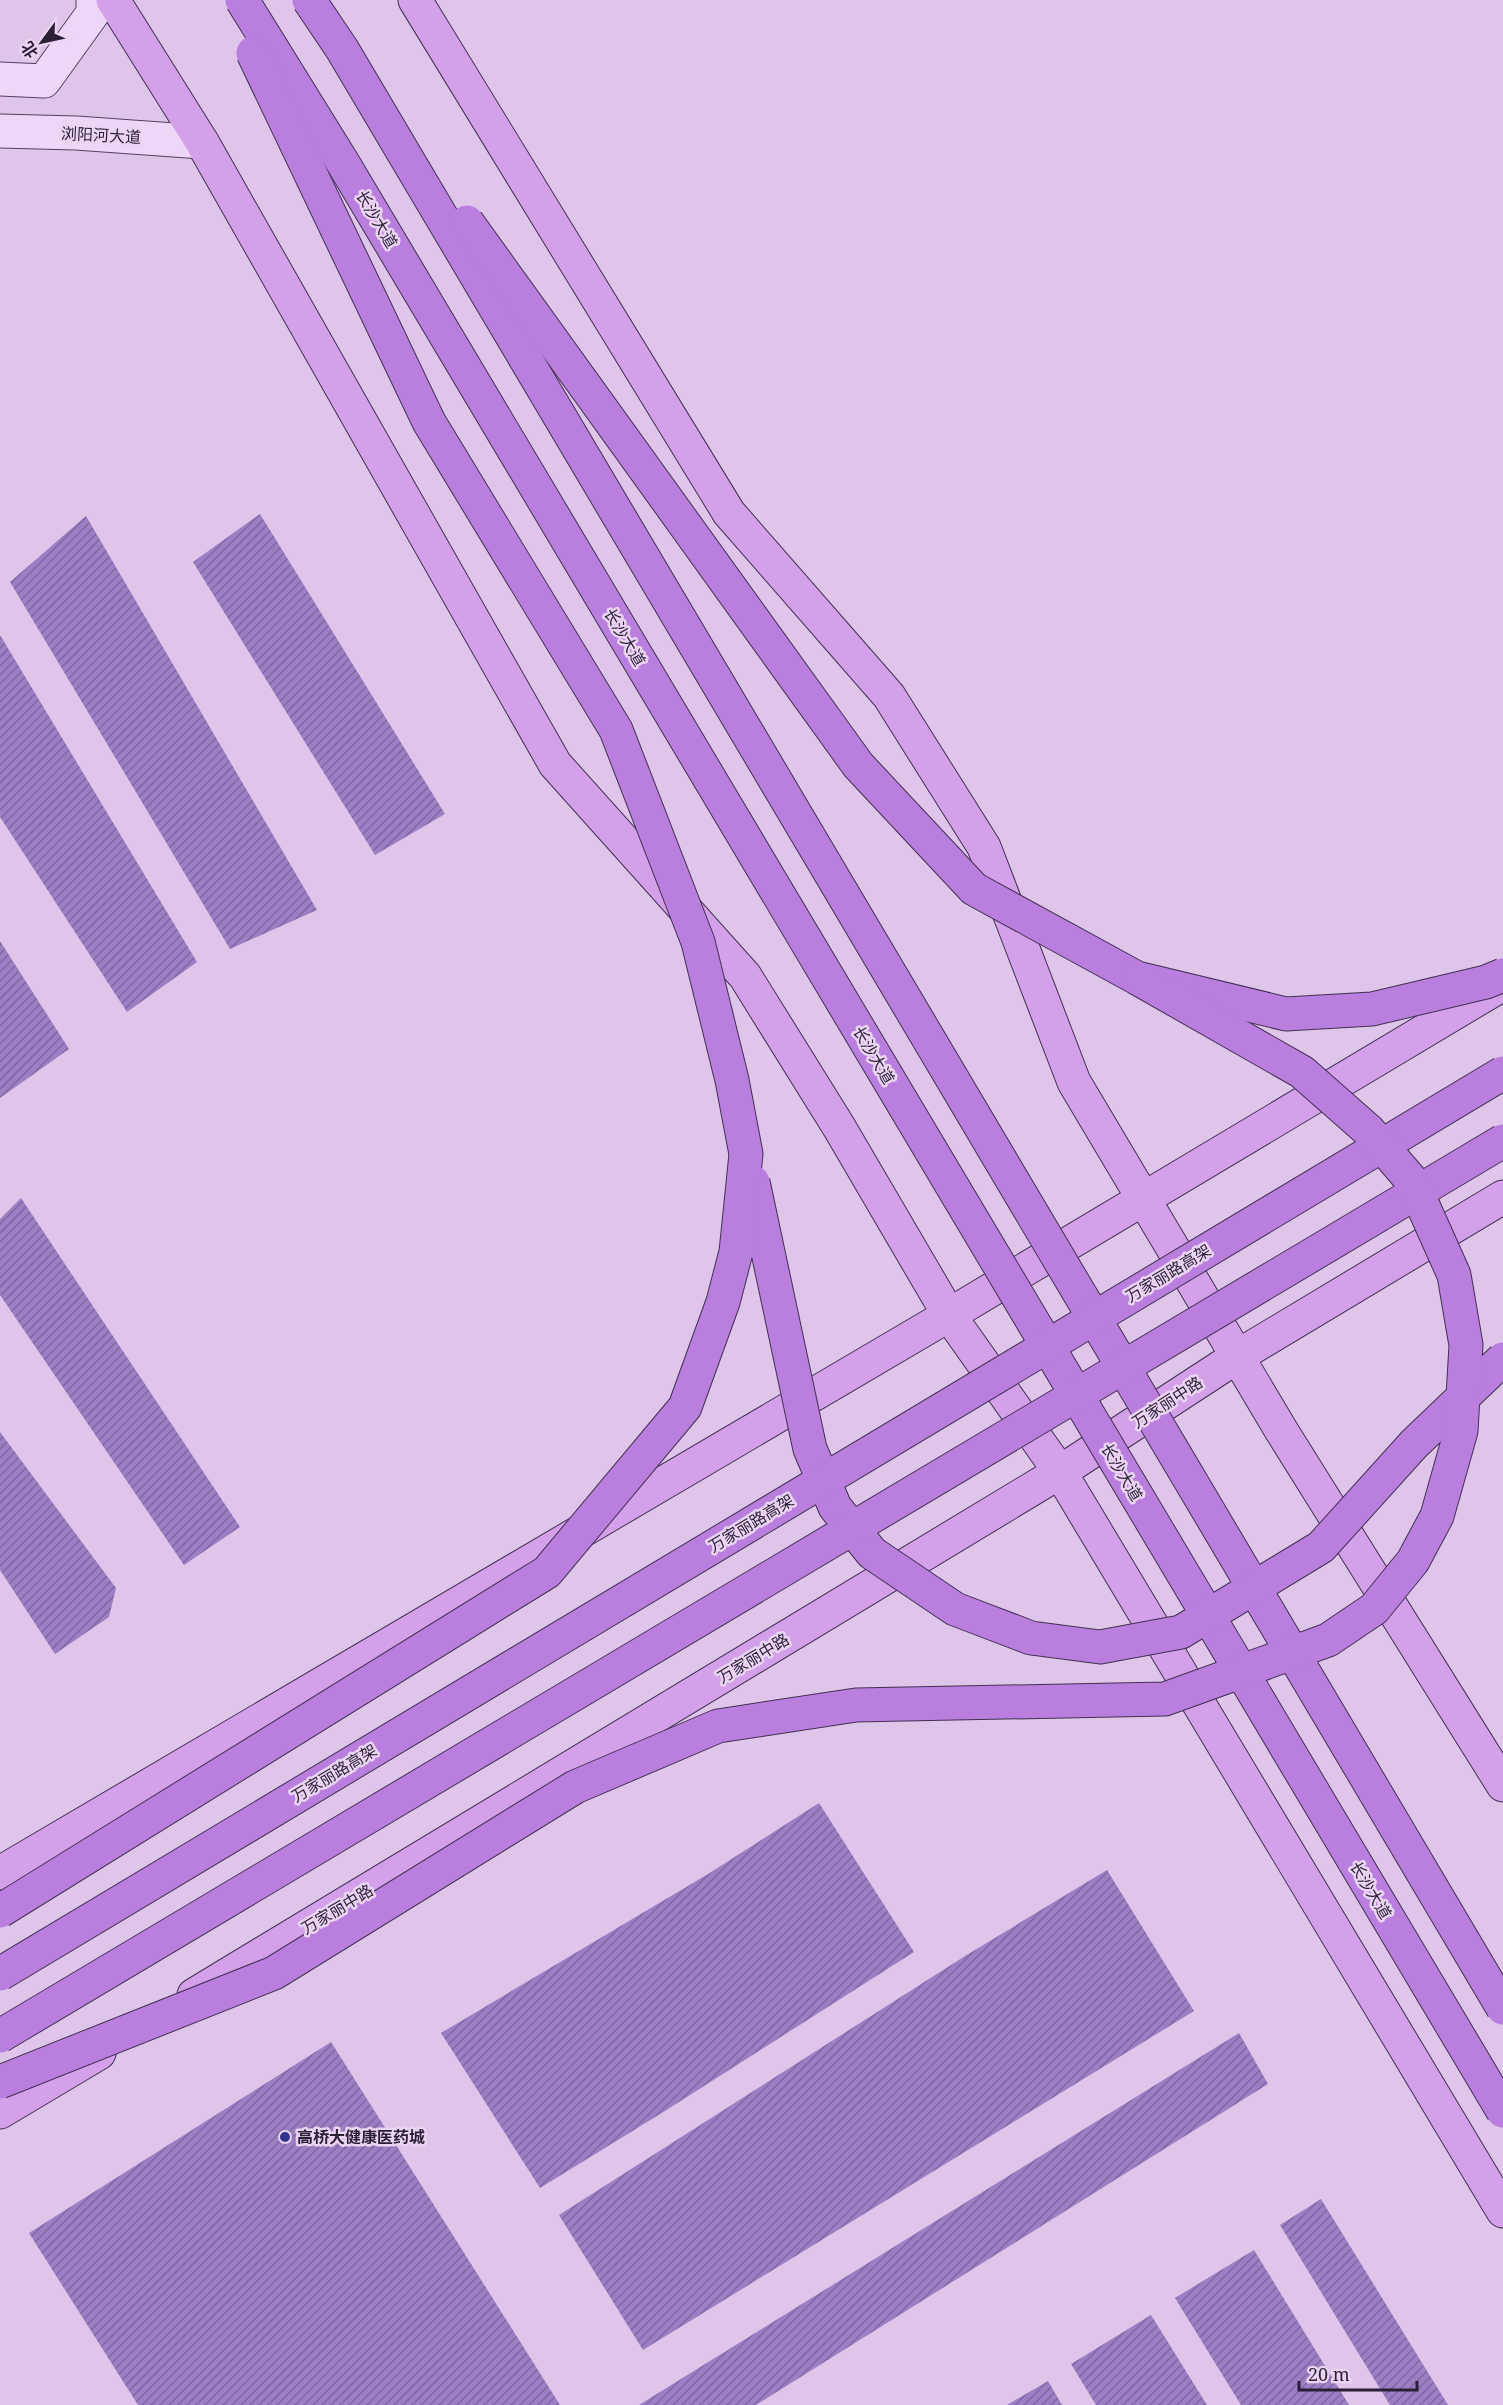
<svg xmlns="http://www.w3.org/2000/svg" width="1503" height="2405" font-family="'Noto Serif','Noto Sans SC',serif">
<defs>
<pattern id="building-hatch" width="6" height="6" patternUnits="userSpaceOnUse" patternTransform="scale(1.5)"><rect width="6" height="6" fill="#9c7ec5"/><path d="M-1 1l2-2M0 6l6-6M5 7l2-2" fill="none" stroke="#7f67a1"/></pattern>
</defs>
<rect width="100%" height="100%" fill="#dfc5ea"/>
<g fill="url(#building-hatch)">
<path d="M260 514 445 814 375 855 193 562Z"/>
<path d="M86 516 317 910 230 949 10 582Z"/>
<path d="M0 635 197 962 127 1012 0 817Z"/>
<path d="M0 941 69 1049 0 1098Z"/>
<path d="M21 1198 240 1527 184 1565 0 1295V1219Z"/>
<path d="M0 1432 116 1588 109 1617 55 1654 0 1570Z"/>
<path d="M819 1803 914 1952 665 2111 540 2188 441 2033 708 1874Z"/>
<path d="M1107 1870 1194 2011 643 2350 559 2215 965 1956Z"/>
<path d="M1239 2033 1268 2084 756 2405H639Z"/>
<path d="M331 2042 560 2405H138L29 2233Z"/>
<path d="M1321 2199 1448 2405H1390L1280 2225Z"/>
<path d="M1254 2250 1349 2405H1241L1175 2298Z"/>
<path d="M1151 2315 1207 2405H1096L1071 2364Z"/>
<path d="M1048 2381 1062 2405H1007Z"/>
</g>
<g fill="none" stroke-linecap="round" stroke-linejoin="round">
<defs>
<g id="secondary">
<path d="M0 79 44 81 93 13V0"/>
<path d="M0 131 76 133 202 142"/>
</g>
<g id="primary">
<path d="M113 0 202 142 555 764 745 976 839 1127 949 1315 1060 1472 1503 2211"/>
<path d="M415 0 729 513 889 696 984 847 1074 1082 1281 1430 1503 1785"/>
<path d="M0 1873 949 1315 1503 984"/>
<path d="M194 1995 1060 1472 1238 1356 1503 1197"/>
<path d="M0 2112 99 2053"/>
</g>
</defs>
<use href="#secondary" stroke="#534065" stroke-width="35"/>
<use href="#primary" stroke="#403151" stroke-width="35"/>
<use href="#secondary" stroke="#edd7f6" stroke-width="33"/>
<use href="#primary" stroke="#d4a0ea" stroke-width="33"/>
<defs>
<g id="trunk-bridge">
<path d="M242 0 343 163 1503 2111"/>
<path d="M309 0 342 49 1503 2008"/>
<path d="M467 222 858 765 974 889 1137 978 1286 1014 1372 1009 1486 982 1503 975"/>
<path d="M753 1182 810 1449 835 1507 872 1553 955 1609 1031 1638 1100 1647 1181 1632 1321 1547 1414 1444 1503 1359"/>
<path d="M0 1911 547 1572 685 1407 723 1302 736 1252 746 1154 732 1080 698 942 616 730 429 422 253 53"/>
<path d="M0 1974 1503 1073"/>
<path d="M0 2036 1503 1141"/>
<path d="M0 2082 274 1973 575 1787 718 1726 856 1705 1165 1699 1328 1640 1374 1609 1413 1561 1437 1516 1461 1431 1466 1345 1454 1275 1412 1181 1369 1131 1302 1072 1137 978"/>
</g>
</defs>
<use href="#trunk-bridge" stroke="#403151" stroke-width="35" stroke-linecap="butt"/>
<use href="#trunk-bridge" stroke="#ba7ede" stroke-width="33"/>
</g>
<circle fill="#33328d" stroke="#ead4f2" stroke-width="2" cx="285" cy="2137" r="6"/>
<g text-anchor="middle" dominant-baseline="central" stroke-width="5" stroke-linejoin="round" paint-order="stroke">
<g font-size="16" fill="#2a1f35" stroke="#ead4f2">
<text transform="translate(101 135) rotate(3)">浏阳河大道</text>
<text transform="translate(377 219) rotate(59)">长沙大道</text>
<text transform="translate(625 637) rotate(59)">长沙大道</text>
<text transform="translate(874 1055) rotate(59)">长沙大道</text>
<text transform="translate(1168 1273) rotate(-31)">万家丽路高架</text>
<text transform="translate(1167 1402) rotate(-33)">万家丽中路</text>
<text transform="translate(1122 1472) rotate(59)">长沙大道</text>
<text transform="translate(751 1523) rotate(-31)">万家丽路高架</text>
<text transform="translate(753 1658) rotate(-31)">万家丽中路</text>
<text transform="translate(334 1773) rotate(-31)">万家丽路高架</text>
<text transform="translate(1371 1890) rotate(59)">长沙大道</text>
<text transform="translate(337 1909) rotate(-31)">万家丽中路</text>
</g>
<g font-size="16" font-weight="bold" fill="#2a1f35" stroke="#ead4f2" text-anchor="start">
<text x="297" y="2137">高桥大健康医药城</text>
</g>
</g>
<g transform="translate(42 42) rotate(237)" stroke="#ead4f2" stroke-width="4.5" paint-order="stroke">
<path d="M0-4.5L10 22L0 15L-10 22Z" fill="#2a1f35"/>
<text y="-9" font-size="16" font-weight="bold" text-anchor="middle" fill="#2a1f35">北</text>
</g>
<path d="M1299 2381v9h118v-9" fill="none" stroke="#2a1f35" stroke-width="3"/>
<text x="1308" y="2381" font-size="18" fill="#2a1f35" stroke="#ead4f2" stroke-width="4.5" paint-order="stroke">20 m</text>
</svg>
